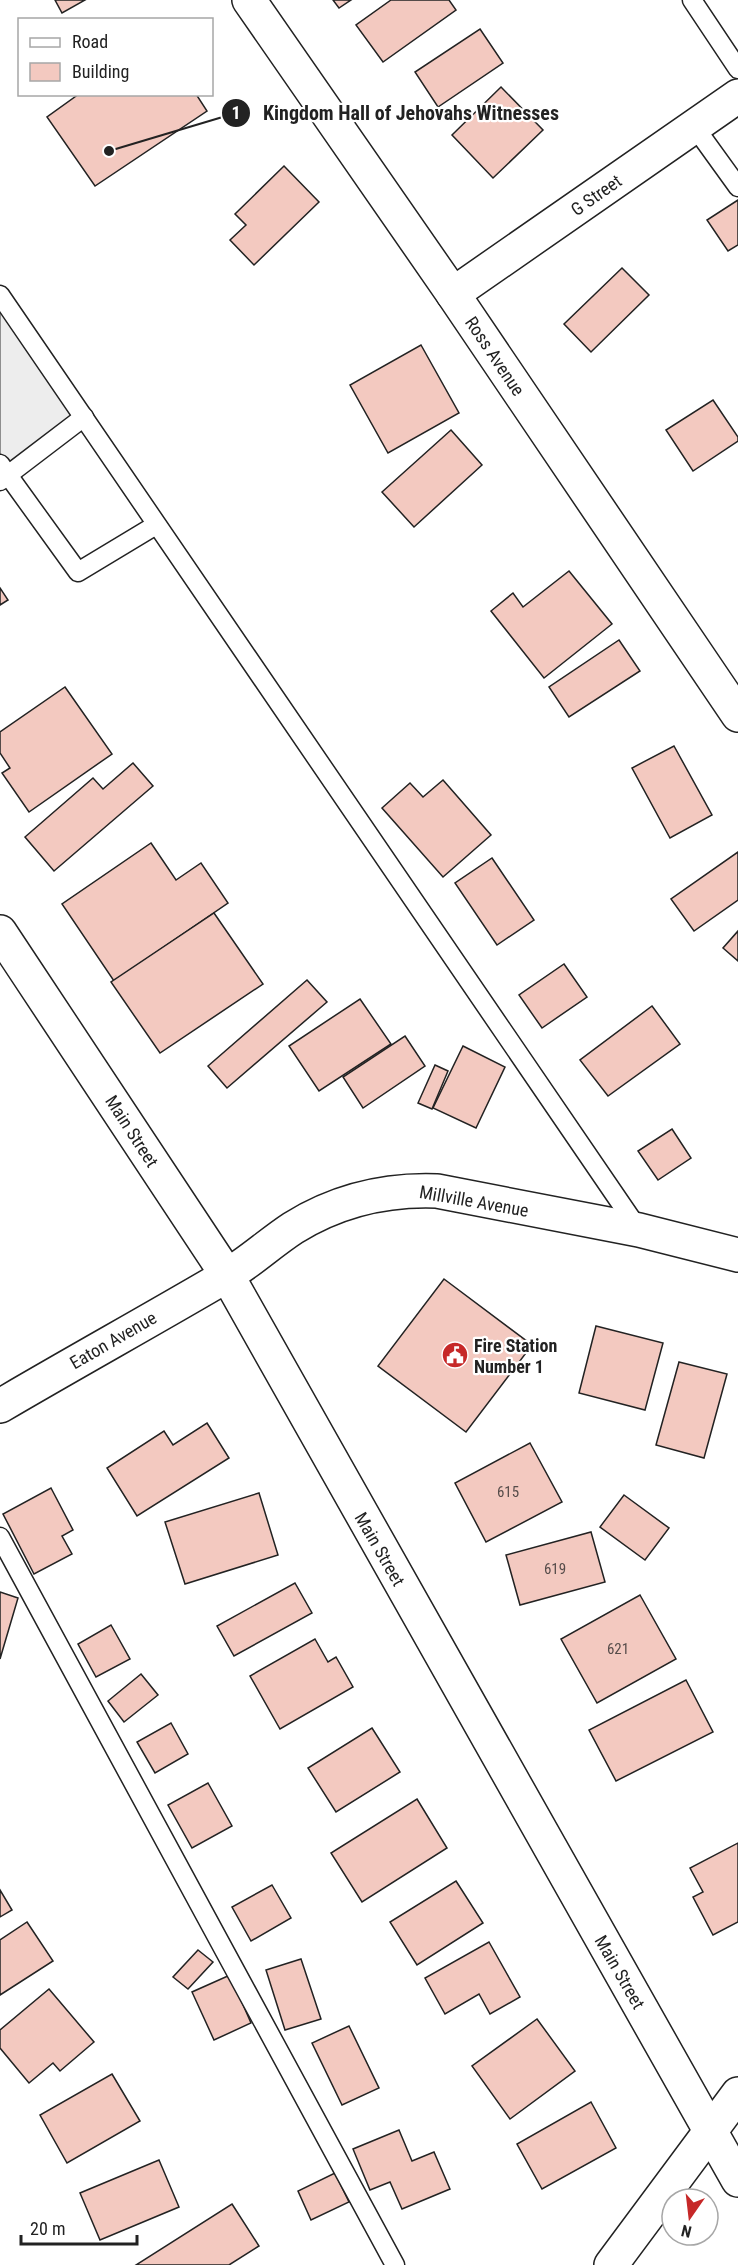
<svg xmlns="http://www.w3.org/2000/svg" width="738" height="2265" font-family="'Roboto Condensed',sans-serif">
<rect width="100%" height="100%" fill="#fff"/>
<path fill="#ededed" stroke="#6f6f6f" stroke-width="1.5" d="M0 305 84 417 0 473Z"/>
<g fill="#f3c9c0" stroke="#222" stroke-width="1.5">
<path d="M55 0H85L62 13Z"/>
<path d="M333 0H351L339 8Z"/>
<path d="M391 0H449L456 10 383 62 356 25Z"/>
<path d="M480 29 503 63 438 107 415 72Z"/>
<path d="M501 87 543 130 493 178 452 135Z"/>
<path d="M79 94H196L207 111 95 186 47 117Z"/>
<path d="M284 166 319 202 254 265 230 240 246 225 235 214Z"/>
<path d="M738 200V245L728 251 707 220Z"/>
<path d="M622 268 649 295 591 352 564 324Z"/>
<path d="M421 345 459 413 388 453 350 385Z"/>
<path d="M713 400 738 437V441L693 471 666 430Z"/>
<path d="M451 430 482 465 414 527 382 492Z"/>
<path d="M569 571 612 624 544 678 491 611 513 593 523 607Z"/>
<path d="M0 588 8 600 0 605Z"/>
<path d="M619 640 640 671 569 717 549 687Z"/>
<path d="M65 687 112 754 29 812 2 773 10 768 0 753V732Z"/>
<path d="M674 746 712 815 670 838 632 768Z"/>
<path d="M133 763 153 786 54 871 25 837 93 778 103 789Z"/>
<path d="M443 780 491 835 443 877 382 808 410 783 423 797Z"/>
<path d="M151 843 176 880 201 863 228 903 114 981 62 904Z"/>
<path d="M738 852V900L694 931 671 899Z"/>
<path d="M492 858 534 920 497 945 455 883Z"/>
<path d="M214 913 263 984 160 1053 111 982Z"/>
<path d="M738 931V961L723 948Z"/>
<path d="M564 964 587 997 542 1028 519 995Z"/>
<path d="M307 980 327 1002 227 1088 208 1066Z"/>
<path d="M360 999 391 1044 319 1091 289 1046Z"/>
<path d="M652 1006 680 1044 608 1096 580 1060Z"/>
<path d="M405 1036 425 1066 363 1108 343 1077Z"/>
<path d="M463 1046 505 1067 476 1128 433 1108Z"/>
<path d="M435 1065 448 1071 432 1109 418 1103Z"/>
<path d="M672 1129 691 1158 658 1180 638 1151Z"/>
<path d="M444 1279 532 1345 466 1432 378 1366Z"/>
<path d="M596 1326 663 1343 645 1410 579 1393Z"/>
<path d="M679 1362 727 1374 704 1458 656 1445Z"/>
<path d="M207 1423 229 1458 137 1516 107 1468 164 1431 173 1445Z"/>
<path d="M530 1443 562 1502 486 1542 455 1483Z"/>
<path d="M51 1488 73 1530 62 1536 72 1554 34 1574 3 1514Z"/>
<path d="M259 1493 278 1555 185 1584 165 1522Z"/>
<path d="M624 1495 669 1528 645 1560 600 1527Z"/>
<path d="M591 1532 605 1582 520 1605 506 1555Z"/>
<path d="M295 1583 312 1613 234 1656 217 1626Z"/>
<path d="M0 1592 18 1598 0 1659Z"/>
<path d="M640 1595 676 1659 597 1703 561 1639Z"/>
<path d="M111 1625 130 1659 96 1677 78 1644Z"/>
<path d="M315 1639 328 1662 336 1657 353 1687 280 1729 250 1676Z"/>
<path d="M141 1674 158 1695 124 1722 108 1701Z"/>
<path d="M686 1680 713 1732 616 1781 589 1730Z"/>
<path d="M171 1723 188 1754 155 1773 137 1742Z"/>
<path d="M372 1728 400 1772 336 1812 308 1768Z"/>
<path d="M208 1783 232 1826 192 1848 168 1805Z"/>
<path d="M417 1799 447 1848 362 1902 331 1853Z"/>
<path d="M738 1843V1922L713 1935 693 1897 703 1892 690 1868Z"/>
<path d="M456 1881 483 1923 417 1965 390 1922Z"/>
<path d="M272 1885 291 1918 251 1941 232 1907Z"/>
<path d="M0 1890 12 1910 0 1917Z"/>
<path d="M27 1922 53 1961 0 1995V1940Z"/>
<path d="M489 1942 520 1997 490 2014 479 1994 445 2014 425 1978Z"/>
<path d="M198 1950 213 1962 188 1989 173 1977Z"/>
<path d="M301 1959 321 2019 285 2030 266 1970Z"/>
<path d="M230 1975 251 2023 214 2040 192 1992Z"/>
<path d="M49 1989 94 2042 60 2071 53 2063 29 2083 0 2048V2030Z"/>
<path d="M537 2019 575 2071 510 2119 472 2066Z"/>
<path d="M349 2026 379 2088 342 2105 312 2043Z"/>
<path d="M112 2074 140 2121 67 2163 40 2115Z"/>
<path d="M591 2102 616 2148 542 2189 517 2144Z"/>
<path d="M399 2130 412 2161 434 2152 450 2189 402 2209 390 2182 370 2190 353 2149Z"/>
<path d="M159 2160 179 2207 100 2240 80 2193Z"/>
<path d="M335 2173 349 2202 311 2220 298 2191Z"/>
<path d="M232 2204 259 2246 229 2265H136Z"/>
</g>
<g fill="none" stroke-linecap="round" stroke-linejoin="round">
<defs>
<g id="lane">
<path d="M692 0 738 69"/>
<path d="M694 126 738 187"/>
<path d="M0 295 639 1230"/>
<path d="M0 464 78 572 156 525"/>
<path d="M0 481 84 417"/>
<path d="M0 1537 395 2265"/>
</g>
<path id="street" d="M453 294 738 96"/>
<g id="secondary">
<path d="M249 0 453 294 738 715"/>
<path d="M0 1406C75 1362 151 1320 226 1276 250 1262 270 1243 293 1228 338 1200 385 1189 437 1191L639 1230 738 1255"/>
<path d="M611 2265 738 2094"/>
</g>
<path id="primary" d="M0 932 227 1275 738 2180"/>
</defs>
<use href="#lane" stroke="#222" stroke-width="21"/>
<use href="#street" stroke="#222" stroke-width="36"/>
<use href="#secondary" stroke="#222" stroke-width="36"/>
<use href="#primary" stroke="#222" stroke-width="36"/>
<use href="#lane" stroke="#fff" stroke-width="18"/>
<use href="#street" stroke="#fff" stroke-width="33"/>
<use href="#secondary" stroke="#fff" stroke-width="33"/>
<use href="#primary" stroke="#fff" stroke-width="33"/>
</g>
<defs>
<symbol id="civic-disc" viewBox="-11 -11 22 22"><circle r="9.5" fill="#c62828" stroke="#fff"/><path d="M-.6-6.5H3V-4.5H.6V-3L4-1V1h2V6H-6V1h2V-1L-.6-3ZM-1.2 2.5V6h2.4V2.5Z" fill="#fff"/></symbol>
</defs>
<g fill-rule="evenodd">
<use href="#civic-disc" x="440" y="1340" width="30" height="30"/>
</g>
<g text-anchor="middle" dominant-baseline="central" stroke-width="4.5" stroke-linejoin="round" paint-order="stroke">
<g font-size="15" fill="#564c4a">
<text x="508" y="1492">615</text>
<text x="555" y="1569">619</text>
<text x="618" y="1649">621</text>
</g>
<g font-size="18" fill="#222" stroke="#fff">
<text transform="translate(596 195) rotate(-35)">G Street</text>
<text transform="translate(495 356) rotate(56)">Ross Avenue</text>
<text transform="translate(132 1131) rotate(57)">Main Street</text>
<text transform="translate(474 1201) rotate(10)">Millville Avenue</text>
<text transform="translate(113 1340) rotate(-30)">Eaton Avenue</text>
<text transform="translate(380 1549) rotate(60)">Main Street</text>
<text transform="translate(620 1972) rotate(60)">Main Street</text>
</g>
<g font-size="18" font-weight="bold" fill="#222" stroke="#fff" text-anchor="start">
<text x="474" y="1345">Fire Station<tspan x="474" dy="21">Number 1</tspan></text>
</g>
</g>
<path fill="none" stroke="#222" stroke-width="2" d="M109 151L236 113"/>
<g fill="#222" stroke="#fff" stroke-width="2">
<circle cx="109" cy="151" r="6"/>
<circle cx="236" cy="113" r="15"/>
</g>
<g font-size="18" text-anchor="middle" font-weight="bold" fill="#fff">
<text x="236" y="119">1</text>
</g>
<g font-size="20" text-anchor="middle" font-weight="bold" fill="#222" stroke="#fff" stroke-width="4.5" stroke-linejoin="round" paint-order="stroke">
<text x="411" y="120">Kingdom Hall of Jehovahs Witnesses</text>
</g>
<rect x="18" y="18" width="195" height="78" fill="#ffffff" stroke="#a7a7a7" stroke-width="1.5"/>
<rect x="30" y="38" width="30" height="9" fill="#ffffff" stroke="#a7a7a7" stroke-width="1.5"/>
<text x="72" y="48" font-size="18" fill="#222222">Road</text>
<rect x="30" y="63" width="30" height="18" fill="#f3c9c0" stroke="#a7a7a7" stroke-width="1.5"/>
<text x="72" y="78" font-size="18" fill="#222222">Building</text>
<g transform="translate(690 2217) rotate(194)"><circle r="28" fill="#ffffff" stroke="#a7a7a7" stroke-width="1.5"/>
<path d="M0-4.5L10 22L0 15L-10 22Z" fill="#c62828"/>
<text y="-9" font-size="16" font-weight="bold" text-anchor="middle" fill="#222222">N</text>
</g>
<path d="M21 2235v9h116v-9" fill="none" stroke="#222222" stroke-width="3"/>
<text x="30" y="2235" font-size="18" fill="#222222" stroke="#ffffff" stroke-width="4.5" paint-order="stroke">20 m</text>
</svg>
